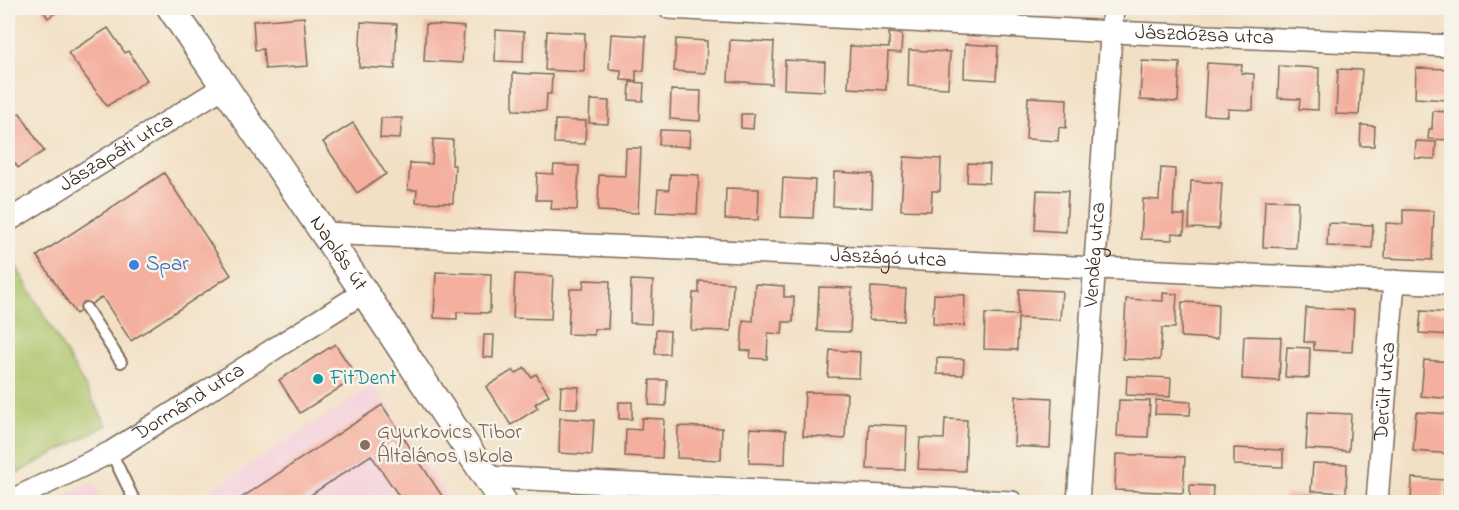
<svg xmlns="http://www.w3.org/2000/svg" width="1459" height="510" font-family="'Indie Flower',sans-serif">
<rect width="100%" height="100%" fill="#f7f3e8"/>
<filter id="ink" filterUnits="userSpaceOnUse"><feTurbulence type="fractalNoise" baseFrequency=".0167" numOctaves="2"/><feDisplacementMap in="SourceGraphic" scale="12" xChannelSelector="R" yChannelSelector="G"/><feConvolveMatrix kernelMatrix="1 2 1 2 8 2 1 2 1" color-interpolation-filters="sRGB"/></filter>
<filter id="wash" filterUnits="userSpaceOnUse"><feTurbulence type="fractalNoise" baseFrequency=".008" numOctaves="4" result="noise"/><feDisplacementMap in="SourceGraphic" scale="24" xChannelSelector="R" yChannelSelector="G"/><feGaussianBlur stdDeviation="1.35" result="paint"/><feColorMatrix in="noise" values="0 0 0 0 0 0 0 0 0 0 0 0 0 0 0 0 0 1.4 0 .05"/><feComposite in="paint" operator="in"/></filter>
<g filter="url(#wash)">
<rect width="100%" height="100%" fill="#f2e0c5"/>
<g fill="#f5cfdb">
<path d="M373 385 452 502H192Z"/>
<path d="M93 482 103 502H49Z"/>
</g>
<path fill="#aac368" stroke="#727643" stroke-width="1.5" d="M8 252 107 425 8 478Z"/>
<g id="blocks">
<g fill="#f4af9e">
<path d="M41 8H62L48 18Z"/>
<path d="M1400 8H1432V12L1400 11Z"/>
<path d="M304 17 308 66 265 69 263 49 255 50 253 21Z"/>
<path d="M361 22 397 24 395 69 359 67Z"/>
<path d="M426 24 464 27 462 63 424 61Z"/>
<path d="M108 28 125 53 128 51 147 80 107 106 68 53Z"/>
<path d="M496 30 524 32 523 62 495 61Z"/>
<path d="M547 31 585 33 584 72 545 70Z"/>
<path d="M889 33 902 34 901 53 888 52 886 90 848 88 850 46 889 48Z"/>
<path d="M611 34 646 36 644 71H636V81L621 80V70L609 69Z"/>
<path d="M676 39 707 41 706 73 674 71Z"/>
<path d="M730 40 774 42 772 84 728 81Z"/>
<path d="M965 44 998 46 996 80 964 78Z"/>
<path d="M909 50 950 52 948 88 908 86Z"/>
<path d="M785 60 825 62 824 91 784 89Z"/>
<path d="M1142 61 1180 63 1178 102 1140 100Z"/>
<path d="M1207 63 1242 65 1241 73 1254 74 1253 110 1228 109V116L1204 115Z"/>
<path d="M1279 66 1319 68 1318 110 1299 109 1300 99 1278 98Z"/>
<path d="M1416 68 1449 69 1447 100 1415 98Z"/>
<path d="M1338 69 1362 70 1359 115 1336 114Z"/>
<path d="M513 73 552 75 551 94H547L546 111 513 110Z"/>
<path d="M630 82 644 83 643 101 629 100Z"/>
<path d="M671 90 701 91 700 121 670 119Z"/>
<path d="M1028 97 1067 99 1066 128 1059 127 1058 141 1026 139Z"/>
<path d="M590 100 609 101 608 124 589 123Z"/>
<path d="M1433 111 1448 112 1447 130H1452L1451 140 1428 139 1429 129H1432Z"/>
<path d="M20 113 44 151 18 168 8 152V121Z"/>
<path d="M741 114H754L753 129 741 128Z"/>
<path d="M381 118H402L400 139 380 138Z"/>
<path d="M555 120 586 121 585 144 554 143Z"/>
<path d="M353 123 386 174 357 193 323 142Z"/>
<path d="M1361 125 1375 126 1374 146H1360Z"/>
<path d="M660 130 690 131 689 147 659 145Z"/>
<path d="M433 139 453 140 452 165H455L453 203 416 202 417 190H408L410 163 432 164Z"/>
<path d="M1416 141 1436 142 1435 159 1415 158Z"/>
<path d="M626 148H641L638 213 598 211 599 175 625 176Z"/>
<path d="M904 157 941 159 940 191H932L931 211 901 210Z"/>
<path d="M968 163 990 164 989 183 967 182Z"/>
<path d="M554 165 579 166 577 210 551 209 552 200H536L537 173 553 174Z"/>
<path d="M1161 168 1175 169 1173 215H1185L1184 234 1172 233V240L1141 239 1143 199 1159 200Z"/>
<path d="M834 172 873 174 872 208 833 206Z"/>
<path d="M164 173 231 275 131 341 102 297 76 314 37 256Z"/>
<path d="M670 174 699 175 697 214 656 212 658 189 669 190Z"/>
<path d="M783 178 815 180 813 218 781 217Z"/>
<path d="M1191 181 1222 183 1219 229 1189 228Z"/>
<path d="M726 188 759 189 758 220 725 219Z"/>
<path d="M1037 190 1068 191 1066 232 1035 230Z"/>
<path d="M1265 200 1298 201 1296 248 1263 247Z"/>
<path d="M1403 210 1434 211 1432 260 1385 258 1386 223 1403 224Z"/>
<path d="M1328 223 1373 225 1372 248 1327 246Z"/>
<path d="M436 272 491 274 490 313 457 312V319L434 318Z"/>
<path d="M515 274 553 276 551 319 513 318Z"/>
<path d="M584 280 610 281 608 329H594V335L568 334 570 289H583Z"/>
<path d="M631 280 653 281 651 324 630 323Z"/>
<path d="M699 281 733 283 731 331 691 330 693 293H699Z"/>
<path d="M755 284 784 286V297H794L793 322H783L782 334 768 333 767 359 750 358 751 351 741 350 743 320 753 321Z"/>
<path d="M819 287 852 288 850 332 817 331Z"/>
<path d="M871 287 906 289 904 321 869 320Z"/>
<path d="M1019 289 1062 291 1060 320 1018 318 1017 350 984 349 985 314 1018 315Z"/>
<path d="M1163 293 1177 294 1175 328H1162L1160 360 1123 359 1126 299 1163 301Z"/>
<path d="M934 294 965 295 964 326 933 324Z"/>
<path d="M1182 302 1218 304 1217 339 1181 337Z"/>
<path d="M1306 308 1354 310 1352 352 1314 350V342H1304Z"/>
<path d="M1421 311 1452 313V335L1419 333Z"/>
<path d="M656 330 670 331 669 354H655Z"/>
<path d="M484 335H494L493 358 483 357Z"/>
<path d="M1244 336 1281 337 1279 381 1242 379Z"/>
<path d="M335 344 357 377 300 413 279 380Z"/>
<path d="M1287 347 1310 348 1309 378 1285 377Z"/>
<path d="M830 350 860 352 859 378 828 377Z"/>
<path d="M937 358 964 359 963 375 937 374Z"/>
<path d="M1424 360 1452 362V399L1421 396Z"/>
<path d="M525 368 531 377 536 374 549 395 535 404 538 408 511 425 486 387 513 370 515 374Z"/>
<path d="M1127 376 1171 378 1170 397 1126 395Z"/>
<path d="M650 380H667L666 406 649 405Z"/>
<path d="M561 386 579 387 577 408H560Z"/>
<path d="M805 392 847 393 845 439 803 436Z"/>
<path d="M1016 396 1052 398 1050 448 1014 446Z"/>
<path d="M1119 400 1150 401 1148 437 1117 436Z"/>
<path d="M1156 400 1191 402 1190 415 1155 414Z"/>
<rect x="619" y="402" width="13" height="17"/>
<path d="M382 405 446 502H403L371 455 300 502H235Z"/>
<path d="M1308 412 1351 414 1349 451 1306 449Z"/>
<path d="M1416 412 1452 414V454L1413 451Z"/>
<path d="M560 418 594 420 592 455 559 453Z"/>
<path d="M642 418 664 419 662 458 625 456 626 429 641 430Z"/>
<path d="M945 419 967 420 965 471 918 469 920 438 944 439Z"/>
<path d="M869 424 907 426 905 470 867 469Z"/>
<path d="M678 426 722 428 721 460 677 458Z"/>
<path d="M750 428 786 430 785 464 749 463Z"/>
<path d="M1234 448 1283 450V467L1234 465Z"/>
<path d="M1116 454 1185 457 1183 493 1115 490Z"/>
<path d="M1313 463 1347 464 1346 493 1311 491Z"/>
<path d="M1412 478 1445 480 1443 502H1411Z"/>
<path d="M1190 485 1213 486 1212 502H1190Z"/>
<path d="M1285 494 1311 495V502H1284Z"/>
</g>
</g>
</g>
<g filter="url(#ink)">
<use href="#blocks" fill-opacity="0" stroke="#7b6a58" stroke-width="1.5"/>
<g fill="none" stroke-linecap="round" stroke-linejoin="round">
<defs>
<g id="service">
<path d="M86 308 121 362"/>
<path d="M111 452 135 502"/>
</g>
<g id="minor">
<path id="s1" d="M669 8 1111 32 1452 46"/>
<path id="s2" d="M8 221 225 86"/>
<path id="s3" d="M323 233 1452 284"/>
<path d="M486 477 1012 502"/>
<path id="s4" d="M8 502 111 452 364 292"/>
<path id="s5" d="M1078 502 1113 8"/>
<path id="s6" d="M1377 502 1394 281"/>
</g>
<g id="tertiary">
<path id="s7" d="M171 8 364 292 503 502"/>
</g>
</defs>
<use href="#service" stroke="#7b6a58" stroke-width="14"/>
<use href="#minor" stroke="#7b6a58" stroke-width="24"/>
<use href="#tertiary" stroke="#7b6a58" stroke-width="30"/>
<use href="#service" stroke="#fff" stroke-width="10"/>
<use href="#minor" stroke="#fff" stroke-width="21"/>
<use href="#tertiary" stroke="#fff" stroke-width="27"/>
</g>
</g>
<circle fill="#3f7fe0" stroke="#f7f3e8" stroke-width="2" cx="134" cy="265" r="6"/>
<circle fill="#0f9aa8" stroke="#f7f3e8" stroke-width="2" cx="318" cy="379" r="6"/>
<circle fill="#8d6e63" stroke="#f7f3e8" stroke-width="2" cx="365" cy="445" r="6"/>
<g text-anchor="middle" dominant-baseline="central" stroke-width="5" stroke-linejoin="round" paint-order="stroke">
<g font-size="21" fill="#3b2a1e" stroke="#f7f3e8">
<text stroke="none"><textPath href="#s1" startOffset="536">Jászdózsa utca</textPath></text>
<text stroke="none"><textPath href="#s2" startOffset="128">Jászapáti utca</textPath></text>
<text stroke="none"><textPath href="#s7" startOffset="297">Naplás út</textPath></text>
<text stroke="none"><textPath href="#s5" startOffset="248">Vendég utca</textPath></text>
<text stroke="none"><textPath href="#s3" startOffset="566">Jászágó utca</textPath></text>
<text stroke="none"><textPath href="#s6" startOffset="111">Derült utca</textPath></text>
<text stroke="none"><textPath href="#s4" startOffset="207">Dormánd utca</textPath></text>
</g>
<g font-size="21" fill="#366cbe" stroke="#f7f3e8" text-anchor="start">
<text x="146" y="265">Spar</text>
</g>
<g font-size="21" fill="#0d838f" stroke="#f7f3e8" text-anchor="start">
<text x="330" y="379">FitDent</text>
</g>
<g font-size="21" fill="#785e54" stroke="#f7f3e8" text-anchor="start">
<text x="377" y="433">Gyurkovics Tibor<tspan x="377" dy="24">Általános Iskola</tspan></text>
</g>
</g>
<rect width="1459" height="510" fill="none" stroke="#f7f3e8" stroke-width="30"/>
</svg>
